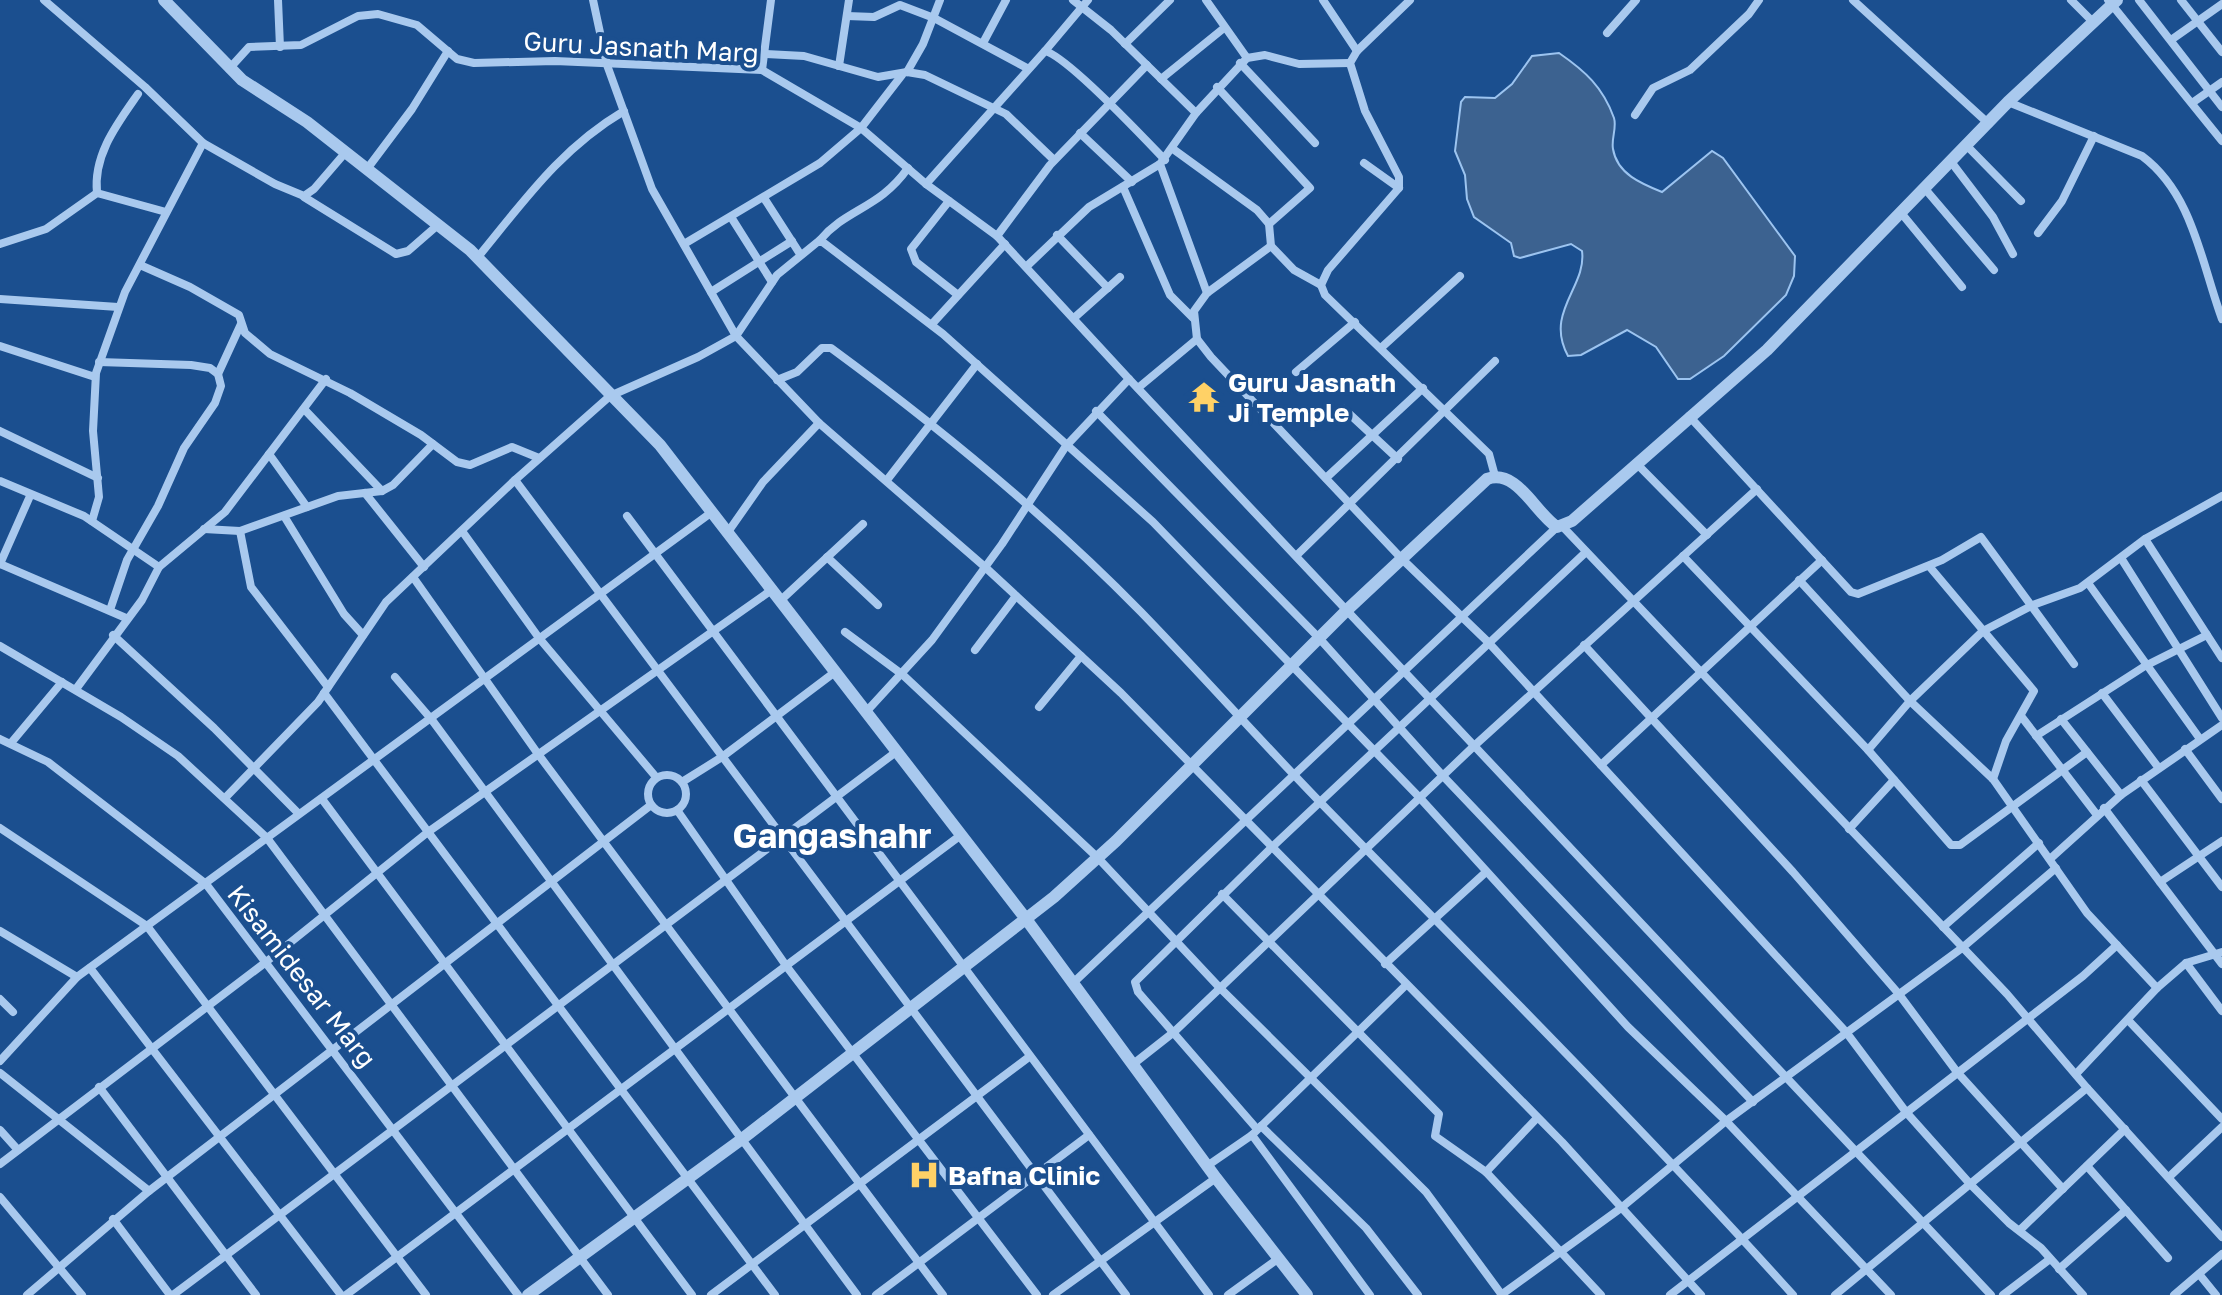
<svg xmlns="http://www.w3.org/2000/svg" width="2222" height="1295" font-family="'Golos Text',sans-serif">
<rect width="100%" height="100%" fill="#1b4f8f"/>
<path fill="#3c6290" stroke="#9cc4f0" stroke-width="2" d="M1559 53C1585 71 1603 87 1614 118 1617 128 1611 139 1613 149 1617 174 1642 184 1662 192L1712 151 1723 158 1795 256 1794 276 1786 295 1724 356 1690 379H1678L1656 347 1627 330 1581 355 1568 356C1544 312 1587 287 1582 251L1571 244 1520 258 1514 256 1511 243 1474 217 1467 199 1465 175 1455 151 1461 102 1465 97 1495 98 1512 84 1532 56Z"/>
<g fill="none" stroke-linecap="round" stroke-linejoin="round">
<g stroke="#a9c9ee" stroke-width="8">
<path d="M44 0 145 87 203 143 125 292 96 373 93 431 99 497 92 521"/>
<path d="M278 0 280 47"/>
<path d="M593 0 607 65 652 189 736 336 819 423 985 567 1121 693 1562 1142 1701 1295"/>
<path d="M1073 0 1111 30 1196 113"/>
<path d="M1206 0 1247 58"/>
<path d="M1323 0 1357 51"/>
<path d="M1410 0 1357 51 1350 63 1365 111 1399 177V188L1328 270 1321 285 1325 295 1489 454 1495 476"/>
<path d="M1853 0 1989 124"/>
<path d="M2071 0 2093 22"/>
<path d="M2108 0 2222 141"/>
<path d="M2139 0 2222 107"/>
<path d="M2181 0 2222 52"/>
<path d="M847 16 874 17 900 5 934 18 1027 68"/>
<path d="M1607 33 1636 0"/>
<path d="M2171 40 2222 4"/>
<path d="M983 43 1006 0"/>
<path d="M1125 44 1170 0"/>
<path d="M1045 51 1088 0"/>
<path d="M766 54 804 56 878 77 907 72 925 75 1006 114 1054 160"/>
<path d="M1240 63 1315 143"/>
<path d="M839 66 849 0"/>
<path d="M229 69 249 47 301 45 358 16 378 14 417 25 457 59 474 63 555 61 762 70 861 128 926 184 997 236 1129 379 1991 1295"/>
<path d="M762 70 771 0"/>
<path d="M907 72 923 44 940 0"/>
<path d="M1161 79 1224 28"/>
<path d="M1217 87 1310 188 1269 224"/>
<path d="M2008 102 2142 156C2193 194 2201 262 2222 319"/>
<path d="M2192 103 2222 82"/>
<path d="M1635 115 1653 88 1690 70 1749 14 1759 0"/>
<path d="M1080 133 1132 182"/>
<path d="M203 143 275 184 304 196 314 189 345 153"/>
<path d="M1968 147 2021 201"/>
<path d="M1173 149 1257 210 1269 224 1271 246 1294 270 1321 285"/>
<path d="M1364 163 1399 188"/>
<path d="M1952 163 1993 217 2013 254"/>
<path d="M1160 164 1207 293"/>
<path d="M367 169 412 109 448 51"/>
<path d="M926 184 1045 51C1068 57 1144 138 1165 160"/>
<path d="M1123 187 1170 295 1193 318"/>
<path d="M1926 190 1994 270"/>
<path d="M97 193C93 155 117 124 138 94"/>
<path d="M304 197 396 254 408 251 439 224"/>
<path d="M764 198 800 254"/>
<path d="M949 201 911 249 916 262 958 295"/>
<path d="M1902 214 1962 287"/>
<path d="M731 217 772 282"/>
<path d="M2038 233 2062 201 2094 136"/>
<path d="M1057 235 1108 288"/>
<path d="M997 236 1050 165 1147 65"/>
<path d="M820 240C847 208 879 209 908 168"/>
<path d="M0 244 46 229 97 193 166 212"/>
<path d="M684 244 820 163 861 128 902 75"/>
<path d="M1271 246 1207 293 1194 311 1197 339 1211 357 1401 558 1488 642 1846 1032 1906 1112 1971 1185 2009 1223 2041 1248 2083 1295"/>
<path d="M478 257C524 201 560 149 624 111"/>
<path d="M140 265 190 287 239 315 245 333 270 354 350 393 421 435 457 462 470 465 512 447 539 458"/>
<path d="M1027 266 1089 207 1160 164 1196 113 1247 58 1265 55 1299 64 1350 63"/>
<path d="M711 292 792 241"/>
<path d="M0 299 118 307"/>
<path d="M1074 318 1120 277"/>
<path d="M932 324 1005 244"/>
<path d="M0 346 95 377"/>
<path d="M1382 347 1460 276"/>
<path d="M99 362 191 365 210 368 218 374 221 386 215 403 184 448 158 506 127 560 110 610"/>
<path d="M1296 372 1355 322"/>
<path d="M218 374 241 324"/>
<path d="M777 380 797 372 822 348H831C940 428 1046 515 1141 612 1201 674 1258 738 1318 800 1478 964 1640 1125 1793 1295"/>
<path d="M1138 388 1197 339"/>
<path d="M304 409 382 491"/>
<path d="M1344 409 1398 459"/>
<path d="M1096 411 1319 638 1443 776 1753 1102"/>
<path d="M1689 416 1851 592 1858 594 1942 560 1981 537 2074 664"/>
<path d="M0 431 98 478"/>
<path d="M269 454 307 507"/>
<path d="M1636 463 1707 535"/>
<path d="M1326 478 1423 388"/>
<path d="M515 480 1126 1295"/>
<path d="M887 480 977 364"/>
<path d="M0 481 84 516 159 567"/>
<path d="M365 493 424 567"/>
<path d="M284 516 344 614 363 635"/>
<path d="M627 516 1209 1295"/>
<path d="M1563 527 2007 994 2087 1088 2222 1237"/>
<path d="M204 529 240 531 338 496 382 491 393 485 433 444"/>
<path d="M240 531 251 587 328 687"/>
<path d="M462 531 539 638 656 777"/>
<path d="M728 532 763 482 819 423"/>
<path d="M2145 539 2222 658"/>
<path d="M1297 555 1495 361"/>
<path d="M1683 556 1868 750 1951 845H1960L2087 752"/>
<path d="M827 557 878 605"/>
<path d="M2121 558 2222 718"/>
<path d="M0 564 126 618"/>
<path d="M0 564 30 496"/>
<path d="M1929 566 2034 691 2006 741 1993 779"/>
<path d="M413 577 538 754 943 1295"/>
<path d="M1799 580 1910 701 1993 779 2087 913 2157 988"/>
<path d="M2088 583 2200 739"/>
<path d="M781 600 863 524"/>
<path d="M845 632 903 675 1098 858 1219 987 1426 1192 1502 1295"/>
<path d="M113 635 214 728 298 813"/>
<path d="M1584 645 1793 872 1898 993 1957 1072 2063 1189"/>
<path d="M0 646 121 717 178 756 267 838 608 1295"/>
<path d="M975 650 1016 596"/>
<path d="M395 677 432 720 857 1295"/>
<path d="M76 689 142 600 159 567 225 512 326 379"/>
<path d="M324 693 775 1295"/>
<path d="M2102 693 2158 767"/>
<path d="M1039 707 1081 656"/>
<path d="M866 712 932 640 1002 544 1066 446 1129 379"/>
<path d="M2021 716 2097 815"/>
<path d="M2061 719 2121 795"/>
<path d="M2036 736 2145 666 2207 635"/>
<path d="M0 739 48 762 206 884 518 1295"/>
<path d="M11 743 62 682"/>
<path d="M2185 749 2222 799"/>
<path d="M1868 750 1910 701 1983 631 2033 605 2080 588 2145 539 2222 496"/>
<path d="M1601 765 1822 560"/>
<circle cx="667" cy="794" r="19"/>
<path d="M2141 780 2222 887"/>
<path d="M682 782 722 757 835 672"/>
<path d="M226 797 318 702 386 602 515 480 610 396 698 357 736 336 777 275 820 240 943 334 1153 522 1420 798 1628 1027 1726 1121 1891 1295"/>
<path d="M322 799 692 1295"/>
<path d="M2104 808 2222 964"/>
<path d="M677 810 787 967 1037 1295"/>
<path d="M0 828 147 926 426 1295"/>
<path d="M1849 829 1894 780"/>
<path d="M2050 859 2121 795 2222 725"/>
<path d="M2160 882 2222 841"/>
<path d="M1222 894 1439 1114 1435 1136 1486 1172 1601 1295"/>
<path d="M1943 927 2039 843"/>
<path d="M0 931 77 977"/>
<path d="M2186 963 2222 1011"/>
<path d="M1385 964 1486 872"/>
<path d="M90 968 341 1295"/>
<path d="M1073 983 1557 527"/>
<path d="M0 999 13 1012"/>
<path d="M2128 1020 2222 1119"/>
<path d="M0 1061 77 977 712 512"/>
<path d="M1132 1065 1174 1032 1474 746 1757 489"/>
<path d="M0 1073 149 1191"/>
<path d="M2076 1074 2157 988 2186 963 2222 952"/>
<path d="M99 1087 256 1295"/>
<path d="M1261 1126 1366 1228 1418 1295"/>
<path d="M1257 1129 1138 992 1135 982 1271 848 1586 552"/>
<path d="M0 1130 18 1150"/>
<path d="M1252 1135 1370 1295"/>
<path d="M0 1164 266 962 428 832 773 589"/>
<path d="M1207 1166 1252 1135 1405 986"/>
<path d="M2087 1166 2168 1258"/>
<path d="M1486 1172 1537 1118"/>
<path d="M2169 1177 2222 1127"/>
<path d="M0 1197 82 1295"/>
<path d="M113 1219 170 1295"/>
<path d="M2020 1230 2125 1129"/>
<path d="M2059 1269 2126 1210"/>
<path d="M2199 1274 2216 1295"/>
<path d="M27 1295 149 1191 651 805"/>
<path d="M173 1295 896 752"/>
<path d="M346 1295 961 835"/>
<path d="M711 1295 1029 1057"/>
<path d="M876 1295 1089 1135"/>
<path d="M1053 1295 1216 1178"/>
<path d="M1228 1295 1279 1258"/>
<path d="M1501 1295 1621 1208 1726 1121 1962 948 2056 868"/>
<path d="M1670 1295 2083 976 2117 945"/>
<path d="M1835 1295 2087 1088"/>
<path d="M2003 1295 2050 1259"/>
<path d="M2174 1295 2222 1254"/>
</g>
<g stroke="#a9c9ee" stroke-width="12">
<path d="M164 0 242 80 307 122 470 250 660 445 1026 919 1216 1178 1307 1295"/>
<path d="M528 1295 742 1139 1054 897 1116 841 1347 610 1487 479C1517 468 1535 513 1557 527L1572 521 1767 350 2008 102 2117 0"/>
</g>
</g>
<defs>
<symbol id="temple-bare" viewBox="-9 -9 18 18"><path d="M0-6L5-2H3V0L6.5 2.5H4V6H1.5V3h-3V6H-4V2.5H-6.5L-3 0V-2H-5Z" fill="#ffd166" stroke="#1b4f8f" stroke-width="2.5" paint-order="stroke"/></symbol>
<symbol id="hospital-bare" viewBox="-9 -9 18 18"><path d="M-5-5h3v3.5h4V-5h3V5h-3V1.5h-4V5h-3Z" fill="#ffd166" stroke="#1b4f8f" stroke-width="2.5" paint-order="stroke"/></symbol>
</defs>
<g fill-rule="evenodd">
<use href="#temple-bare" x="1182" y="375" width="44" height="44"/>
<use href="#hospital-bare" x="902" y="1153" width="44" height="44"/>
</g>
<g text-anchor="middle" dominant-baseline="central" stroke-width="8" stroke-linejoin="round" paint-order="stroke">
<g font-size="26" fill="#fff" stroke="#1b4f8f">
<text transform="translate(641 47) rotate(3)">Guru Jasnath Marg</text>
<text transform="translate(302 976) rotate(52)">Kisamidesar Marg</text>
</g>
<g font-size="26" font-weight="bold" fill="#fff" stroke="#1b4f8f" text-anchor="start">
<text x="1228" y="382">Guru Jasnath<tspan x="1228" dy="30">Ji Temple</tspan></text>
<text x="948" y="1175">Bafna Clinic</text>
</g>
<g font-size="34" font-weight="bold" fill="#fff" stroke="#1b4f8f">
<text x="832" y="835">Gangashahr</text>
</g>
</g>
</svg>
